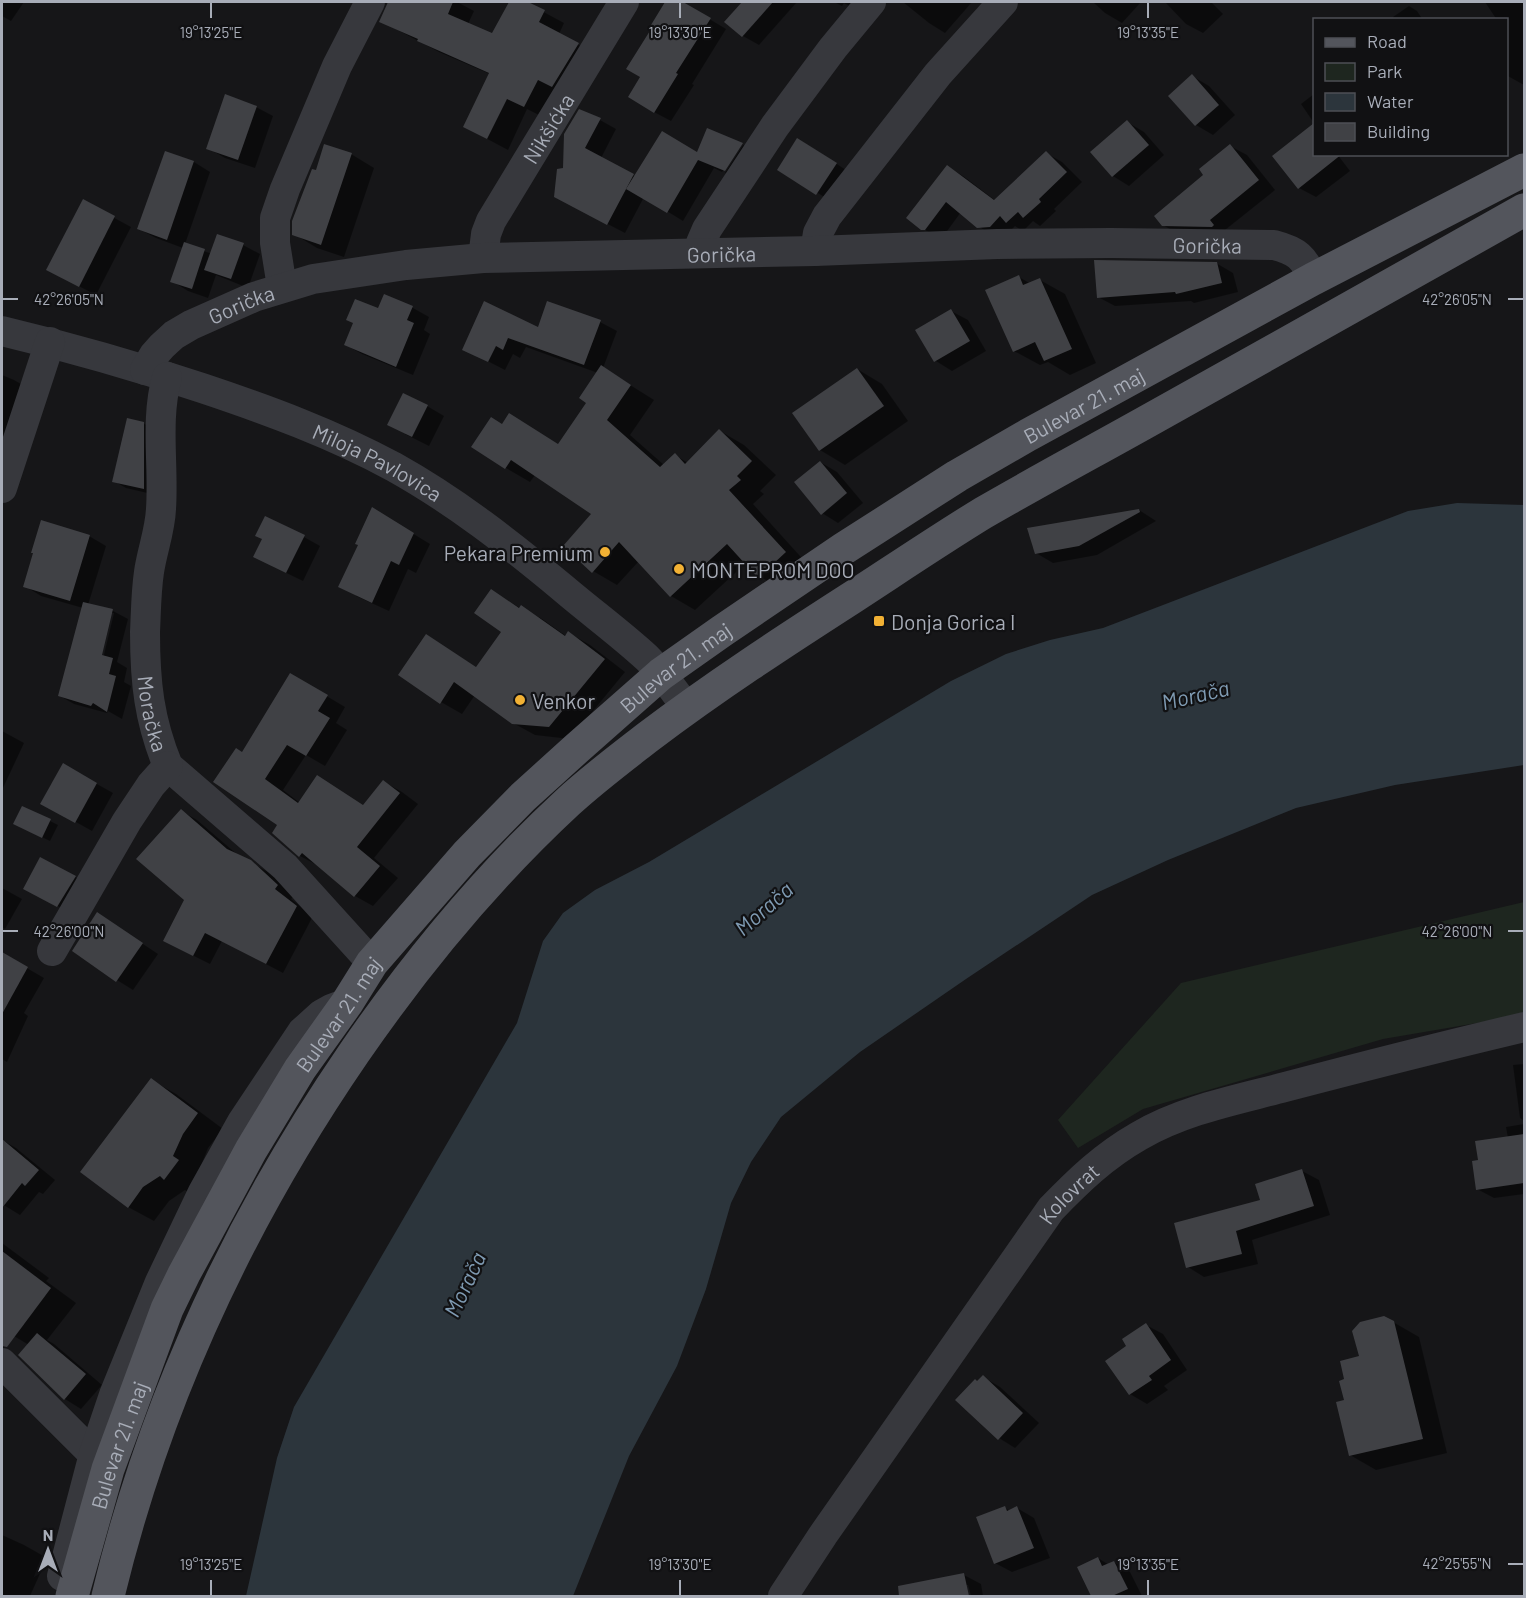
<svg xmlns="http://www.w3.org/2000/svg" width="1526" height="1598" font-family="Barlow,sans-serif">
<rect width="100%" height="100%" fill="#161618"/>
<path fill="#1e261f" d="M1524 902V1015L1383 1039 1143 1109 1078 1148 1058 1120 1181 983Z"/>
<path fill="#2c353c" d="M1457 503 1524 505V765L1395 785 1296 808 1168 860 1092 895 966 979 860 1052 781 1117 751 1162 731 1203 706 1289 677 1366 629 1456 573 1596H246L277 1458 294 1407 517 1023 543 941 563 913 595 890 649 862 951 681 1006 654 1050 640 1103 628 1408 511Z"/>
<g fill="#0007" fill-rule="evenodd">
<path d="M2 2H24L11 21 2 16Z"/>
<path d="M390 2H457L474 11 468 24 493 35 511 2H525L564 23 559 34 598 56 545 118 527 109 508 150 465 127 490 74 439 52 381 21Z"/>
<path d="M667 2H681L726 29 692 84 694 85 671 121 654 112 655 25 653 24Z"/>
<path d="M744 2H797L759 45 743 36 726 22Z"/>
<path d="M834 2H864L856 10 844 3 842 6Z"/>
<path d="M903 2H972L945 33 929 23Z"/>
<path d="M1093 2H1141L1122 23 1105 13Z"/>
<path d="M1165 2H1211L1223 14 1203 33 1186 24Z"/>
<path d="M1485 2H1524V85L1506 75V20H1497Z"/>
<path d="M1409 6 1417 11 1423 20H1394L1393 17Z"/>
<path d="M1192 76 1209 86 1235 115 1213 135 1196 125 1170 96Z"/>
<path d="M1314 94V123L1301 104Z"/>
<path d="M256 107 273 116 255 168 225 158 208 148Z"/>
<path d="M600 120 616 129 601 158 636 177 698 154 741 144 722 172 714 168 683 221 644 197 625 233 573 206 565 170Z"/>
<path d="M1127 122 1144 132 1164 155 1129 186 1113 176Z"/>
<path d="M1308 130 1314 133V154H1337L1350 171 1316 197 1299 188Z"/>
<path d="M743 145 758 154 741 179 725 173Z"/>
<path d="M1230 146 1247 155 1275 190 1225 230 1180 235 1163 225Z"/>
<path d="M814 149 852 174 834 203 779 169Z"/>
<path d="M166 153 194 162 210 172 185 244 212 254 243 245 260 254 248 288 216 275 208 298 188 291 172 281 183 248 156 238 139 229Z"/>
<path d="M1046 153 1062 162 1082 182 1054 209 1056 211 1040 226 1033 221 1023 231 1015 226 1006 235 994 236 978 226 961 212 942 238H938L922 228 948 167 963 176 996 201Z"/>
<path d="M351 154 374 168 344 257 317 248 294 234 317 172Z"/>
<path d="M83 201 131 227 96 295 65 279Z"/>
<path d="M1216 263 1233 273 1238 292 1194 303 1191 301 1115 306 1098 297Z"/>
<path d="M1019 277 1031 284 1040 280 1065 294 1096 363 1070 375 1048 362 1040 365 1014 351Z"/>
<path d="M384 296 413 308 429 317 424 330 430 334 413 375 362 354 346 345 379 310Z"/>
<path d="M951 311 968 320 986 351 952 371 936 361 917 330Z"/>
<path d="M600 322 617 331 603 368 654 400 630 435 664 465 675 455 688 463 720 431 744 445 776 475 760 491 764 494 753 504 809 566 783 590 759 576 746 563 695 610 671 596 639 561 617 585 593 571V514L535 475 530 482 506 468 503 425 510 415 559 445 588 403 598 373 526 347 520 358 513 354 505 370 464 349 539 329Z"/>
<path d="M857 369 882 384 908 421 845 465 820 450Z"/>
<path d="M2 375 14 380 30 389 2 449Z"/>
<path d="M427 406 444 416 429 446 405 434Z"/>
<path d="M143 423 156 431V495L126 488 114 481Z"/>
<path d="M820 462 837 472 863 503 838 523 822 513Z"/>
<path d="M1139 510 1156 521 1097 555 1053 563 1036 553Z"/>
<path d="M389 519 430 544 416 573 408 569 389 611 356 596Z"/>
<path d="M89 536 106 546 88 605 113 611 128 619 117 662 127 668 124 682 131 686 122 719 108 711 107 713 74 704 60 696 83 608 41 596 25 586ZM111 613H114L102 663 99 662Z"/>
<path d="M304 537 320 546 303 581 272 566Z"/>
<path d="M492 591 520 608 521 607 542 619 566 636 569 633 590 645 625 672 570 739 535 735 513 723 475 695 462 714 441 702 427 636 477 668 503 632Z"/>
<path d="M291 675 345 707 336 723 347 730 325 766 306 755 283 790 300 803 364 806 384 782 402 792 418 804 374 858 398 878 373 906 355 896 319 866 300 856 274 832 279 825 243 754Z"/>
<path d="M2 731 24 743 2 790Z"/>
<path d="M63 765 113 793 92 831 42 803Z"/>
<path d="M181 811 197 820 239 856 268 872 294 896 291 899 313 916 283 973 222 941 210 964 182 950 186 900Z"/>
<path d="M50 821 58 825 50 841 23 828Z"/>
<path d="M75 877 91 886 75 915 42 898Z"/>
<path d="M2 888 22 899 5 929 2 927Z"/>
<path d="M98 914 158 954 133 990 117 980Z"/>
<path d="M6 956 44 978 24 1013 28 1016 7 1062 2 1059V964Z"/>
<path d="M1524 1064V1121L1520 1118 1513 1065Z"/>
<path d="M151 1080 176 1094 223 1129 208 1148 190 1193 185 1190 169 1201 154 1221 128 1207Z"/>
<path d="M1524 1124V1194L1494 1198 1477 1189 1480 1161 1508 1138 1506 1127Z"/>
<path d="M2 1140 16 1148 55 1180 43 1194 39 1192 20 1215 2 1204Z"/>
<path d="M1302 1171 1319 1180 1330 1215 1252 1240 1258 1264 1204 1277 1188 1267 1262 1202Z"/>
<path d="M2 1243 49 1278 46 1281 76 1303 47 1340 54 1344 102 1385 81 1409 65 1399 20 1355 29 1345 14 1336 2 1331Z"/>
<path d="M1393 1322 1419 1337 1447 1453 1376 1470 1350 1455 1346 1401V1381L1360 1357Z"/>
<path d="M1146 1325 1163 1334 1187 1370 1164 1386 1168 1390 1147 1404 1130 1394 1128 1347Z"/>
<path d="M983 1377 1000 1387 1039 1423 1015 1448 999 1438 978 1383Z"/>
<path d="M1005 1508 1010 1511 1017 1508 1034 1518 1050 1558 1012 1572 995 1563Z"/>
<path d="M2 1535 24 1545 47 1558 30 1596H2Z"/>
<path d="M1098 1558 1109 1565 1114 1562 1130 1572 1142 1596H1092L1079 1567Z"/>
<path d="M964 1575 981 1584 983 1596H971L968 1585H965L968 1596H930L927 1582Z"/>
</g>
<g fill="#404145">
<path d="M388 2H453L448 14 492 33 509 2H528L545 10 539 22 579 43 552 87 538 80 524 107 507 99 487 139 463 127 489 73 417 41 418 39 379 22Z"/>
<path d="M665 2H683L711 18 676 73 678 74 654 113 628 97 640 77 626 69 653 26 651 25Z"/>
<path d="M742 2H773L742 37 724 22Z"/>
<path d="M1192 74 1219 105 1195 126 1168 96Z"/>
<path d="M225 94 257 106 238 160 206 149Z"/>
<path d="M579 109 601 118 585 148 634 174 607 225 554 197 557 169 563 168 564 134Z"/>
<path d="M1127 120 1149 145 1112 177 1090 152Z"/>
<path d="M1314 123V154H1342L1298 189 1272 156Z"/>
<path d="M707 128 743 143 725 171 698 160 667 213 626 189 662 131 697 152Z"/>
<path d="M797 138 837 163 816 195 777 170Z"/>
<path d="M324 144 352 153 321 245 292 235V221L312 169 316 170Z"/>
<path d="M1230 144 1259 180 1210 220 1214 225 1212 227 1162 226 1154 216 1203 175 1199 169Z"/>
<path d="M165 151 194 161 167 240 137 229Z"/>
<path d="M1046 151 1067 172 1039 199 1041 202 1023 218 1018 212 1006 223 1000 216 990 227 977 228 946 202 925 230H921L906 218 947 165 994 200Z"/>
<path d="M83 199 115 216 79 287 46 270Z"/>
<path d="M217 234 244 243 231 279 204 270Z"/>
<path d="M184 242 205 249 192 289 170 282Z"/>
<path d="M1094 260 1217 262 1222 283 1176 294 1175 292 1097 298Z"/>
<path d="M1019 275 1023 285 1040 278 1072 349 1044 361 1035 342 1013 352 985 290Z"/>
<path d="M384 294 413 306 407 320 414 323 396 367 344 345 353 323 346 320 355 299 378 308Z"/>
<path d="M484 301 538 327 547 301 601 320 584 365 508 338 503 350 496 346 488 362 462 350Z"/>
<path d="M951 309 970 341 934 362 915 330Z"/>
<path d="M601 365 631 385 607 420 660 467 675 453 685 464 719 429 752 461 737 476 741 480 729 490 786 552 758 578 727 544 670 597 619 542 592 573 563 546 591 514 511 460 505 469 471 447 491 417 502 424 509 413 558 444 586 403 579 398Z"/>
<path d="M857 368 884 406 819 451 792 413Z"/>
<path d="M403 393 428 405 412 437 387 425Z"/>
<path d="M127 418 144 422V489L112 482Z"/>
<path d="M820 461 847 493 821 515 794 482Z"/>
<path d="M372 507 414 533 399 565 391 561 372 603 338 587 358 545 355 544Z"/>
<path d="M1139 509 1140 512 1079 546 1035 554 1027 528Z"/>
<path d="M265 516 305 535 286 573 253 557 262 539 255 536Z"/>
<path d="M41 520 90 535 70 601 23 587 33 553H31Z"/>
<path d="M491 589 519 608 521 605 565 636 568 631 605 659 549 727 512 724 454 682 440 704 398 675 426 634 476 667 501 632 474 613Z"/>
<path d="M83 602 113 609 102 655 113 658 109 674 116 676 107 712 93 703 91 706 58 696Z"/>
<path d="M290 673 328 695 318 711 330 718 306 756 287 745 265 779 298 803 317 775 363 805 383 780 400 793 357 847 380 866 354 897 302 853 299 857 272 833 277 825 213 782 236 748 242 752Z"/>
<path d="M63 763 97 783 75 823 40 804Z"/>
<path d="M22 806 51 819 42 838 13 824Z"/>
<path d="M181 809 227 849 251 860 278 885 275 889 297 906 266 964 205 933 193 956 163 941 184 900 136 859Z"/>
<path d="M40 857 76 876 57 907 23 889Z"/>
<path d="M97 912 143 943 116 982 72 951Z"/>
<path d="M2 952 28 967 2 1014Z"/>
<path d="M151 1078 198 1113 183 1134 173 1156 179 1160 164 1180 160 1176 143 1187 128 1208 80 1172Z"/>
<path d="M1524 1134V1183L1476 1190 1472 1161 1478 1160 1475 1141Z"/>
<path d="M2 1139 39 1170 25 1186 22 1183 2 1208Z"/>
<path d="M1302 1169 1314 1206 1236 1231 1242 1254 1186 1268 1174 1223 1260 1200 1255 1184Z"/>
<path d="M2 1251 51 1288 7 1347 2 1346Z"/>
<path d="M1384 1316 1394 1321 1423 1439 1349 1456 1336 1402 1344 1400 1339 1381 1344 1379 1340 1361 1359 1356 1352 1331 1360 1322Z"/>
<path d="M1146 1323 1171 1360 1149 1376 1152 1380 1129 1395 1105 1361 1126 1346 1122 1339Z"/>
<path d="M37 1333 86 1374 64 1400 18 1355Z"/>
<path d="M983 1375 1023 1413 998 1440 955 1400 975 1379 977 1381Z"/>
<path d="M1005 1506 1007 1511 1017 1506 1034 1548 994 1564 976 1517Z"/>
<path d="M1098 1557 1102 1566 1114 1561 1128 1589 1112 1596H1091L1077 1567Z"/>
<path d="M964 1573 969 1596H899L898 1586Z"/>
</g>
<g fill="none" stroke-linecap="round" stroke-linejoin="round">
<g stroke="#37383d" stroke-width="30">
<path d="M815 251 818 233 827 216 938 74 1003 2"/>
<path d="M700 253 701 243 707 229 775 126 833 48 871 2"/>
<path id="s1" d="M483 258 486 234 491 221 624 2"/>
<path d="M282 287 275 243V218L285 189 337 66 370 2"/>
<path id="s2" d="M2 331C69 347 136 366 202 388 268 410 333 434 394 467 455 501 510 544 564 589 591 612 621 634 647 658 662 673 674 691 687 708"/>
<path id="s3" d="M145 370 154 355 162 346 174 335 191 325 254 297 313 279 406 265 483 258 815 251 997 244 1111 243 1274 245C1297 251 1304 257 1313 279"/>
<path id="s4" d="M167 377C155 420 164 465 161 509 160 531 152 551 149 572 146 592 146 612 145 632 145 682 149 720 168 766L285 867 372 963"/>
<path d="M2 488 50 342"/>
<path d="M52 951 127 821 151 785 168 766"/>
<path d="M2 1363 106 1467"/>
<path d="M62 1576 94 1454 114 1395 160 1282 203 1192 242 1122 302 1032 322 1014 331 1009 347 1003"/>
<path id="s5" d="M783 1596 823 1535 1051 1209C1079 1180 1104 1156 1139 1136 1183 1110 1236 1100 1285 1087 1365 1066 1444 1046 1524 1027"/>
</g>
<g stroke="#53555c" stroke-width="33">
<path id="s6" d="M72 1596 108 1469 167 1309 184 1274 251 1150 300 1069 347 1003 372 963 467 854 523 797 576 749 661 674 722 631 843 549 957 476 1028 435 1313 279 1524 170"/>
<path d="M108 1596C155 1401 240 1219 354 1053 416 963 487 877 568 802 593 779 621 758 648 737 714 687 783 642 853 597 896 569 939 540 983 513 1040 480 1098 449 1155 417 1278 348 1401 280 1524 210"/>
</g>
</g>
<path fill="none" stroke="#a8adb8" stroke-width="2" d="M211 3V18M680 3V18M1148 3V18M3 299H18M1508 299H1523M3 931H18M1508 931H1523M1508 1564H1523M211 1580V1595M680 1580V1595M1148 1580V1595"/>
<g fill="#f2b134" stroke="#111113" stroke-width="2">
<circle cx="605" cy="552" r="6"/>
<circle cx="679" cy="569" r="6"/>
<rect x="873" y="615" width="12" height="12" rx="3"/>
<circle cx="520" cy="700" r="6"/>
</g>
<g text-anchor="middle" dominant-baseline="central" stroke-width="4.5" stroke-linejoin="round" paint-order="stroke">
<g font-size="21" fill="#a8adb8" stroke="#111113">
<text stroke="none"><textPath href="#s1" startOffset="147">Nikšićka</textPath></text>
<text stroke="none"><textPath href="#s3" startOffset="1092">Gorička</textPath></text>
<text stroke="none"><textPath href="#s3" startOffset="606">Gorička</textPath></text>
<text stroke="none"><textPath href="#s3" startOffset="120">Gorička</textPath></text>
<text stroke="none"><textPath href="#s6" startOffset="1616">Bulevar 21. maj</textPath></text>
<text stroke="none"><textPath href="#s2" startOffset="399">Miloja Pavlovica</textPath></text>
<text stroke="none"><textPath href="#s6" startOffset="1130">Bulevar 21. maj</textPath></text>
<text stroke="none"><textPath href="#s4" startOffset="339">Moračka</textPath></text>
<text stroke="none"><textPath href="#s6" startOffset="644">Bulevar 21. maj</textPath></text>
<text stroke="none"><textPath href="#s5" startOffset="494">Kolovrat</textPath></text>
<text stroke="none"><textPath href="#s6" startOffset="158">Bulevar 21. maj</textPath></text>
</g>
<g font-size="21" fill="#a8adb8" stroke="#111113" text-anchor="start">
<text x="593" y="552" text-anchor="end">Pekara Premium</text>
<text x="691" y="569">MONTEPROM DOO</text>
<text x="891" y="621">Donja Gorica I</text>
<text x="532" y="700">Venkor</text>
</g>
<g font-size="22" font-style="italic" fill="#7f9bb3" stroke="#111113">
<text transform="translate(1195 694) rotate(-13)">Morača</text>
<text transform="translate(763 908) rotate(-41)">Morača</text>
<text transform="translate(464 1284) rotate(-65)">Morača</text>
</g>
</g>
<g font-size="15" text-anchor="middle" fill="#a8adb8" stroke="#111113" stroke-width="4.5" stroke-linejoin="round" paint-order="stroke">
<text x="211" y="38">19°13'25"E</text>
<text x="680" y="38">19°13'30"E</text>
<text x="1148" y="38">19°13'35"E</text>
<text x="69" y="305">42°26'05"N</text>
<text x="1457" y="305">42°26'05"N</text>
<text x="69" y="937">42°26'00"N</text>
<text x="1457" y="937">42°26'00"N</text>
<text x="1457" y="1569">42°25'55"N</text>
<text x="211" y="1570">19°13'25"E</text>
<text x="680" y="1570">19°13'30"E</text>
<text x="1148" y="1570">19°13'35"E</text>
</g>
<rect width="1526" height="1598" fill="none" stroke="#a8adb8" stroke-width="6"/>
<rect x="1313" y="18" width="195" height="138" fill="#111113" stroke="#4d4f55" stroke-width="1.5"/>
<rect x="1325" y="38" width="30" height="9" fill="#53555c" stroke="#4d4f55" stroke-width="1.5"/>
<text x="1367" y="48" font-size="18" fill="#a8adb8">Road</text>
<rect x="1325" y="63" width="30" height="18" fill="#1e261f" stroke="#4d4f55" stroke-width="1.5"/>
<text x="1367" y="78" font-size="18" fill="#a8adb8">Park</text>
<rect x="1325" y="93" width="30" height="18" fill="#2c353c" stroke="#4d4f55" stroke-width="1.5"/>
<text x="1367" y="108" font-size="18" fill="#a8adb8">Water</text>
<rect x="1325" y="123" width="30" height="18" fill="#404145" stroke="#4d4f55" stroke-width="1.5"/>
<text x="1367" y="138" font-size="18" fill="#a8adb8">Building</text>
<g transform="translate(48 1550)" stroke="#111113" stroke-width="4.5" paint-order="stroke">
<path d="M0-4.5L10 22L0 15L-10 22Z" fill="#a8adb8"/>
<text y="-9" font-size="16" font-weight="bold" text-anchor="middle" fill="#a8adb8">N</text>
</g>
</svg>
